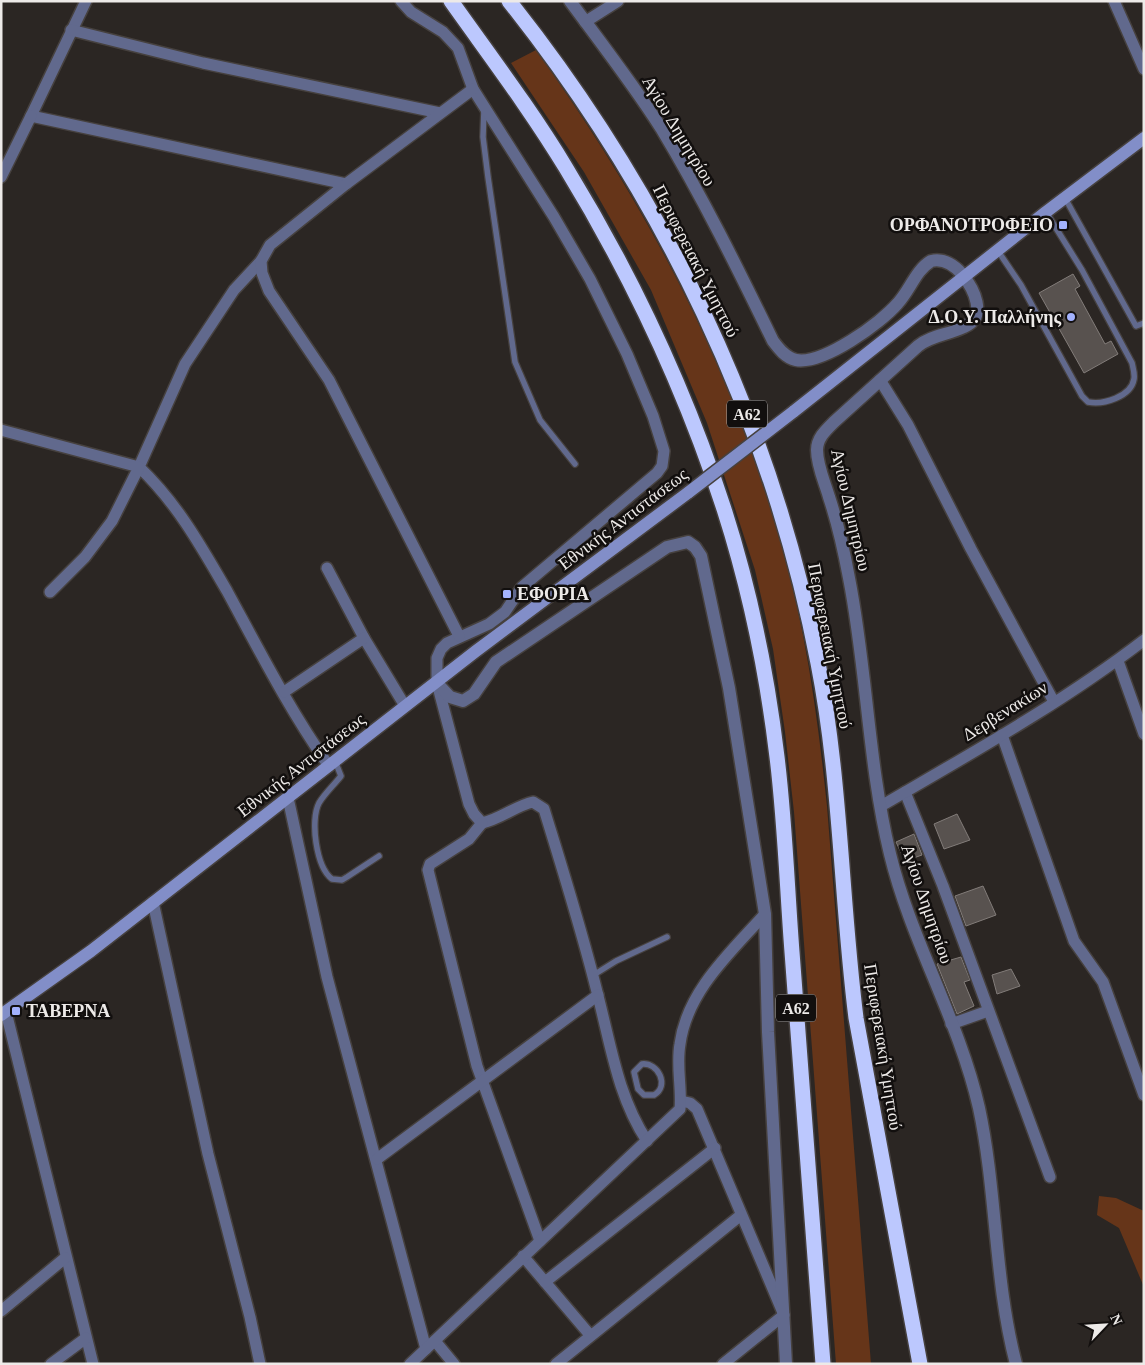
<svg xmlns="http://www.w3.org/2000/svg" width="1145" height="1365" font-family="'Times New Roman',serif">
<rect width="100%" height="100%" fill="#2b2623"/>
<g fill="#663519">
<path d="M536 50C661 224 762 423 803 635 814 692 821 749 827 806L871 1364H836L794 812 785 732 773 649 755 570 707 423 651 290 584 172 511 63Z"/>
<path d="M1099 1196 1116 1198 1144 1211V1287L1119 1228 1097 1215Z"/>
</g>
<g fill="#58524f" stroke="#827c79">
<path d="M1073 274 1080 286 1075 289 1105 344 1111 341 1118 354 1084 373 1039 293Z"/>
<path d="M957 814 970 840 944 849 934 824Z"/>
<path d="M914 834 922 855 905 861 896 842Z"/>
<path d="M983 886 996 915 966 926 955 896Z"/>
<path d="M961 957 970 980 964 982 974 1006 957 1014 937 964Z"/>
<path d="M1011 969 1020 986 997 994 992 975Z"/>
</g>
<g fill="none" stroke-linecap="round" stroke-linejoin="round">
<defs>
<g id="service">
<path d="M484 110 483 137 488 177 515 362 540 420 575 464"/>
<path d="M1065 198 1136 326 1144 323"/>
<path d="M998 251 1021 285 1082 396 1088 402C1103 405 1131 397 1134 379 1135 374 1133 368 1132 363L1082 270 1046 212"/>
<path d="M335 761 341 776C334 785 325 793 319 803 310 820 316 867 332 879L342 880 347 877 379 856"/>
<path d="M592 976 616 961 667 937"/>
<path d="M642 1064C658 1062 670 1086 654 1095H644L638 1089 634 1072Z"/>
</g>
<g id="minor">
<path d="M86 1 31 116 346 184"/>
<path d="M401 1 411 12 443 32 458 48 473 89 554 217 590 279 627 354 653 416 664 451 662 466 657 473 522 587 505 612 489 624 447 643 441 649 437 658V683L469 804 474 814 482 823C501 819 515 806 533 802L544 809C563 871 583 934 598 996 611 1046 618 1097 647 1141"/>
<path d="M1114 1 1144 69"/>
<path d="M585 22 618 1"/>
<path d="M71 30 203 63 440 113"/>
<path d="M1 177 31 116"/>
<path d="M261 261 234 290 185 364 139 467C177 503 201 546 227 591 259 650 290 711 329 766"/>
<path d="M880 380 908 425 971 549 1054 702"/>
<path d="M1 430 139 467 112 521 85 557 50 592"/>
<path d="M327 568 364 638 405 706"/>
<path d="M459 636 329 380 269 291 262 273 261 261 270 245 346 184 473 89"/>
<path d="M1118 661 1144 734"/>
<path d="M284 692 364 638"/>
<path d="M1002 735 1074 941 1103 982 1144 1095"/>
<path d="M905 792 943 886 1050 1177"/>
<path d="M288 798 327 977 426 1349"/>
<path d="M881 806C970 754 1062 703 1144 640"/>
<path d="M482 823 469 839 430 864 428 870 477 1066 540 1241"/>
<path d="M153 902 208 1154 250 1317 260 1364"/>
<path d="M6 1012 93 1364"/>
<path d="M951 1024 988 1011"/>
<path d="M681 1101 690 1103 697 1109 784 1315 723 1364"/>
<path d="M377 1159 598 995"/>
<path d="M523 1256 590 1335"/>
<path d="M545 1282 715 1148"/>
<path d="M1 1311 65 1258"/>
<path d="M435 1341 454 1364"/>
<path d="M51 1364 86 1338"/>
<path d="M410 1364 680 1109C682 1087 676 1066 680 1044 687 991 731 952 765 914"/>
<path d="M556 1364 741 1215"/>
</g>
<g id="tertiary">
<path d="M570 1C601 43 633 84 661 128 702 196 738 269 773 341 779 349 786 358 796 360 823 365 881 323 898 303 910 290 916 270 931 261 944 258 954 265 962 274 974 289 988 316 964 327 948 335 932 335 918 346L834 422C826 430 817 438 817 450 817 466 825 483 829 497 838 524 844 551 849 578 867 669 868 764 890 854 911 941 959 1020 979 1108 997 1192 994 1280 1016 1364"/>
<path d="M437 683 450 697 463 701 474 694 496 662 667 547 688 542 695 547 701 556 729 688 765 914 768 1032 786 1364"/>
</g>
<g id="secondary">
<path d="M793 412 1046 212 1144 138"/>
<path d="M1 1015 91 951 476 651 689 492"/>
</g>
<g id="motorway">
<path d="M451 1C490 56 531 110 566 168 632 276 685 389 724 509 750 590 767 673 777 757 785 822 787 887 792 952 802 1089 813 1226 823 1364"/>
<path d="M509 1C663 195 771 419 818 663 841 780 841 900 856 1018L920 1364"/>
</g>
</defs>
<use href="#service" stroke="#46413f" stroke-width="8"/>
<use href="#minor" stroke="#46413f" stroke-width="14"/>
<use href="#tertiary" stroke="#46413f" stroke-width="15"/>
<use href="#secondary" stroke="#46413f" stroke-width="15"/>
<use href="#motorway" stroke="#46413f" stroke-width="18"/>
<use href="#service" stroke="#61698d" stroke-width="5.5"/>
<use href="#minor" stroke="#61698d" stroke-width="11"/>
<use href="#tertiary" stroke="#61698d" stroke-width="12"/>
<use href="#secondary" stroke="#828ec8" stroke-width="12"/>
<use href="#motorway" stroke="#bcc8fe" stroke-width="15"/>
<defs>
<path id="secondary-bridge" d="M689 492 793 412"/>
</defs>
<use href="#secondary-bridge" stroke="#46413f" stroke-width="15" stroke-linecap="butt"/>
<use href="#secondary-bridge" stroke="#828ec8" stroke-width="12"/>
</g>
<g fill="#a3b2fd" stroke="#120f0e" stroke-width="2">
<rect x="1058" y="220" width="10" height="10" rx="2.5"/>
<circle cx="1071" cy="317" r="5"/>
<rect x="502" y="589" width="10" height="10" rx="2.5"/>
<rect x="11" y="1006" width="10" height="10" rx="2.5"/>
</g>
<g text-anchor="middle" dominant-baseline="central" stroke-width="5" stroke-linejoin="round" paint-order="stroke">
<g fill="#120f0e" stroke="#aba8a7" stroke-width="1">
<rect x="727" y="400.5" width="40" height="27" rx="4"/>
<rect x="776" y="994.5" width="40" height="27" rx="4"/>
</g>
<g font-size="16" font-weight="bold" fill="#edeae8">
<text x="747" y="414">Α62</text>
<text x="796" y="1008">Α62</text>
</g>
<g font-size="18" fill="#edeae8" stroke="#120f0e">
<text transform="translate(679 131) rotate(59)">Αγίου Δημητρίου</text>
<text transform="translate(696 261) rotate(63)">Περιφερειακή Υμηττού</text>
<text transform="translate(851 510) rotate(77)">Αγίου Δημητρίου</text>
<text transform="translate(623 519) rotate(-37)">Εθνικής Αντιστάσεως</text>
<text transform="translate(830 646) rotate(79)">Περιφερειακή Υμηττού</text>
<text transform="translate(1005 711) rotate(-32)">Δερβενακίων</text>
<text transform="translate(301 765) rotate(-38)">Εθνικής Αντιστάσεως</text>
<text transform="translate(927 904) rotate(71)">Αγίου Δημητρίου</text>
<text transform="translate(883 1047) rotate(81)">Περιφερειακή Υμηττού</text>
</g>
<g font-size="18" font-weight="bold" fill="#edeae8" stroke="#120f0e" text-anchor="end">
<text x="1053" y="225">ΟΡΦΑΝΟΤΡΟΦΕΙΟ</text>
<text x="1061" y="317">Δ.Ο.Υ. Παλλήνης</text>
<text x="517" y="594" text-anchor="start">ΕΦΟΡΙΑ</text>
<text x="26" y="1011" text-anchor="start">ΤΑΒΕΡΝΑ</text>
</g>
</g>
<rect width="1145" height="1365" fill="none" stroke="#edeae8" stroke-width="5"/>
<g transform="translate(1105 1325) rotate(65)" stroke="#120f0e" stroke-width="4" paint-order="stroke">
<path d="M0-4L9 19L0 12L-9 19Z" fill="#edeae8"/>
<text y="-8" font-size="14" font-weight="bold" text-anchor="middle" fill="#edeae8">N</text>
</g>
</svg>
